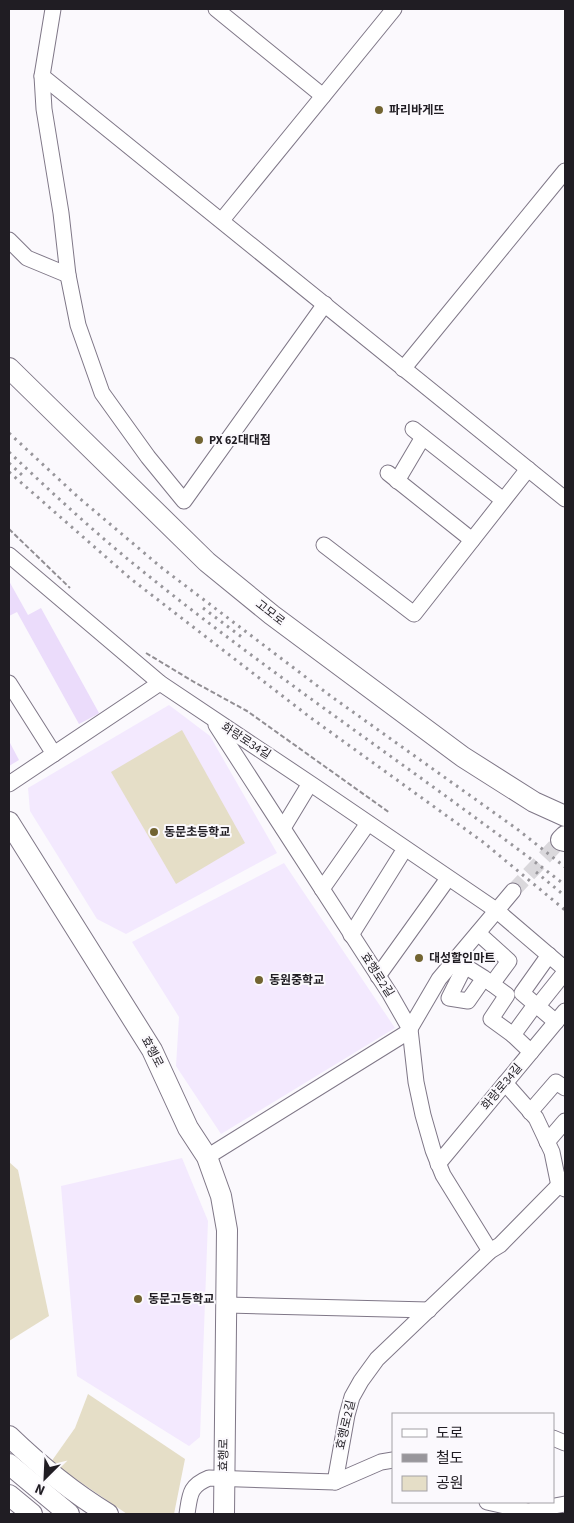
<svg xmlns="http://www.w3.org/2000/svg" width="574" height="1523" font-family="'Source Sans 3','Noto Sans KR',sans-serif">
<rect width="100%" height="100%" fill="#fbf9fd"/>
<g fill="#f3e9fe">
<path d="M169 705 210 736 277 853 126 934 97 919 30 811 28 788Z"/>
<path d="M284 863 395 1028 221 1134 176 1066 179 1017 132 942Z"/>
<path d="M182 1158 208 1221 200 1437 189 1446 77 1376 61 1186Z"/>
</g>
<g fill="#e5dec7">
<path d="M182 730 245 843 176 884 111 772Z"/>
<path d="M9 1162 18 1170 49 1316 9 1341Z"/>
<path d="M88 1394 185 1459 174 1514H127L51 1462 75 1428Z"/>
</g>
<g fill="#ebdcfb">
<path d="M9 581 28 615 41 608 99 713 96 715 79 724 17 612 9 616Z"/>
<path d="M9 741 19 760 9 766Z"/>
</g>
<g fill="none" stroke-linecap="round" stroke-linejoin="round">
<path stroke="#dad8dc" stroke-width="15" stroke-dasharray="15 8" stroke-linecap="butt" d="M513 891 557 844"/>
<defs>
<g id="minor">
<path d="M53 9 42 76 565 499"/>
<path d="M216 9 323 96"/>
<path d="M42 76 44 109 61 213 68 275 78 325 102 393 148 457 184 501 325 304"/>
<path d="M222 220 394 9"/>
<path d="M9 240 27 258 68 275"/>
<path d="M403 369 565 171"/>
<path d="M413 429 503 500"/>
<path d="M388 473 472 540"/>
<path d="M397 481 423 437"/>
<path d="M324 545 414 614 528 469"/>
<path d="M9 555 160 683 314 786 496 910 565 969"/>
<path d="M9 683 54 754"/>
<path d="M216 725 390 994 410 1029 416 1082 423 1115 433 1150 443 1175 490 1251"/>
<path d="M9 784 160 683"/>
<path d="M283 828 306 790"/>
<path d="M322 889 364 829"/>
<path d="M478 933 509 961 492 984"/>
<path d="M351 935 401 855"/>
<path d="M549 955 522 993 556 1022"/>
<path d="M378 976 444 884"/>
<path d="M484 978 465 966 449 998 468 1001 484 978 507 995 491 1019 513 1035"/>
<path d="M537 1007 565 972"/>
<path d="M531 1052 513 1035 535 1005"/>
<path d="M505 1083 536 1118 552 1152 559 1186 565 1189"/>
<path d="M530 1112 556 1082 565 1088"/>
<path d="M547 1142 565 1121"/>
<path d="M207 1157 408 1032 439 979 513 891"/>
<path d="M438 1164 565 1011"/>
<path d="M227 1305 429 1310"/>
<path d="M553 1438 565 1443"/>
<path d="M335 1482 347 1415 352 1397 361 1381 377 1359 490 1251 500 1245 565 1179"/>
<path d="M487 1502 528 1511 565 1504"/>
<path d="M187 1514C190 1495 189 1486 209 1478L335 1482 381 1462 393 1460"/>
</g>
<g id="major">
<path d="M9 368 207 562 272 615 463 757 534 802 565 816"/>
<path d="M9 822 152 1050 188 1128 207 1157 221 1196 227 1230 224 1514"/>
<path d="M565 836 561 840 565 841"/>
<path d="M9 1436C39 1465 72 1492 108 1514"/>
<path d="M9 1464 69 1514"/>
<path d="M9 1495 32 1514"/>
</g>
</defs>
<use href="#minor" stroke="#7f7787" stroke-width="17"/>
<use href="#major" stroke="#7f7787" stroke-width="22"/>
<g stroke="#918e93" stroke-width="2" stroke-dasharray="5 2.5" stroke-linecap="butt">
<path d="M9 529 70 588"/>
<path d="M146 653 194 682 247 711 390 813"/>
</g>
<use href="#minor" stroke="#fff" stroke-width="15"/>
<use href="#major" stroke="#fff" stroke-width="20"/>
<g stroke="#98969b" stroke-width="3" stroke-dasharray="2.5 5" stroke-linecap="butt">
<path d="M9 433 78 497 162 568 332 697 517 829 565 867"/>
<path d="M9 452C50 491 92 530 135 565 274 678 424 776 565 885"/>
<path d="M9 463 22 475"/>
<path d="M9 472 131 579 311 718 483 842 565 910"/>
<path d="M203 608 243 638"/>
<path d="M536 872 565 896"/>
</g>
</g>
<g fill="#726431" stroke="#fbf9fd" stroke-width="2">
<circle cx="379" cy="110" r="5"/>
<circle cx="199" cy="440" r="5"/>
<circle cx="154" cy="832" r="5"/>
<circle cx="419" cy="958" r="5"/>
<circle cx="259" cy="980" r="5"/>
<circle cx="138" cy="1299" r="5"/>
</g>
<g text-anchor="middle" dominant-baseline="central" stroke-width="4" stroke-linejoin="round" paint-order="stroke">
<g font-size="12" font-weight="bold" fill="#201d23" stroke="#fbf9fd" text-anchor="start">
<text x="389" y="110">파리바게뜨</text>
<text x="209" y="440">PX 62대대점</text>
<text x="164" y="832">동문초등학교</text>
<text x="429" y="958">대성할인마트</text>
<text x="269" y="980">동원중학교</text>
<text x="148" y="1299">동문고등학교</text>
</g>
<g font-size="12" fill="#201d23" stroke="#fbf9fd">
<text transform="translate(270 613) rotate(38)">고모로</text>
<text transform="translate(246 741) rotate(33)">화랑로34길</text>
<text transform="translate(377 975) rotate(57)">효행로2길</text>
<text transform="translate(152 1052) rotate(62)">효행로</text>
<text transform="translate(502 1087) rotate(-50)">화랑로34길</text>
<text transform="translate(346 1425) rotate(-77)">효행로2길</text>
<text transform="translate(224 1455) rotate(-89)">효행로</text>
</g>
</g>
<rect width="574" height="1523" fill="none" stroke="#201d23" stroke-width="20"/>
<rect x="392" y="1413" width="162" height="90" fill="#fbf9fd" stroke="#a3a1a6"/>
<rect x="402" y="1429" width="25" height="8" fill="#ffffff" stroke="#a3a1a6"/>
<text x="436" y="1438" font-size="15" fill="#201d23">도로</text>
<rect x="402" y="1454" width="25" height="8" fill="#98969b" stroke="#a3a1a6"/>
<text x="436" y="1463" font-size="15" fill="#201d23">철도</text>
<rect x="402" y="1476" width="25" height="15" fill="#e5dec7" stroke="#a3a1a6"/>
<text x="436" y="1488" font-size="15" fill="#201d23">공원</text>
<g transform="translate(45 1478) rotate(204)" stroke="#fbf9fd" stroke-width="4" paint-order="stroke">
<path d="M0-4L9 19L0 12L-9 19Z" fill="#201d23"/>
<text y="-8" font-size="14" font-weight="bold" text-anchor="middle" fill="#201d23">N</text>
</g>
</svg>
